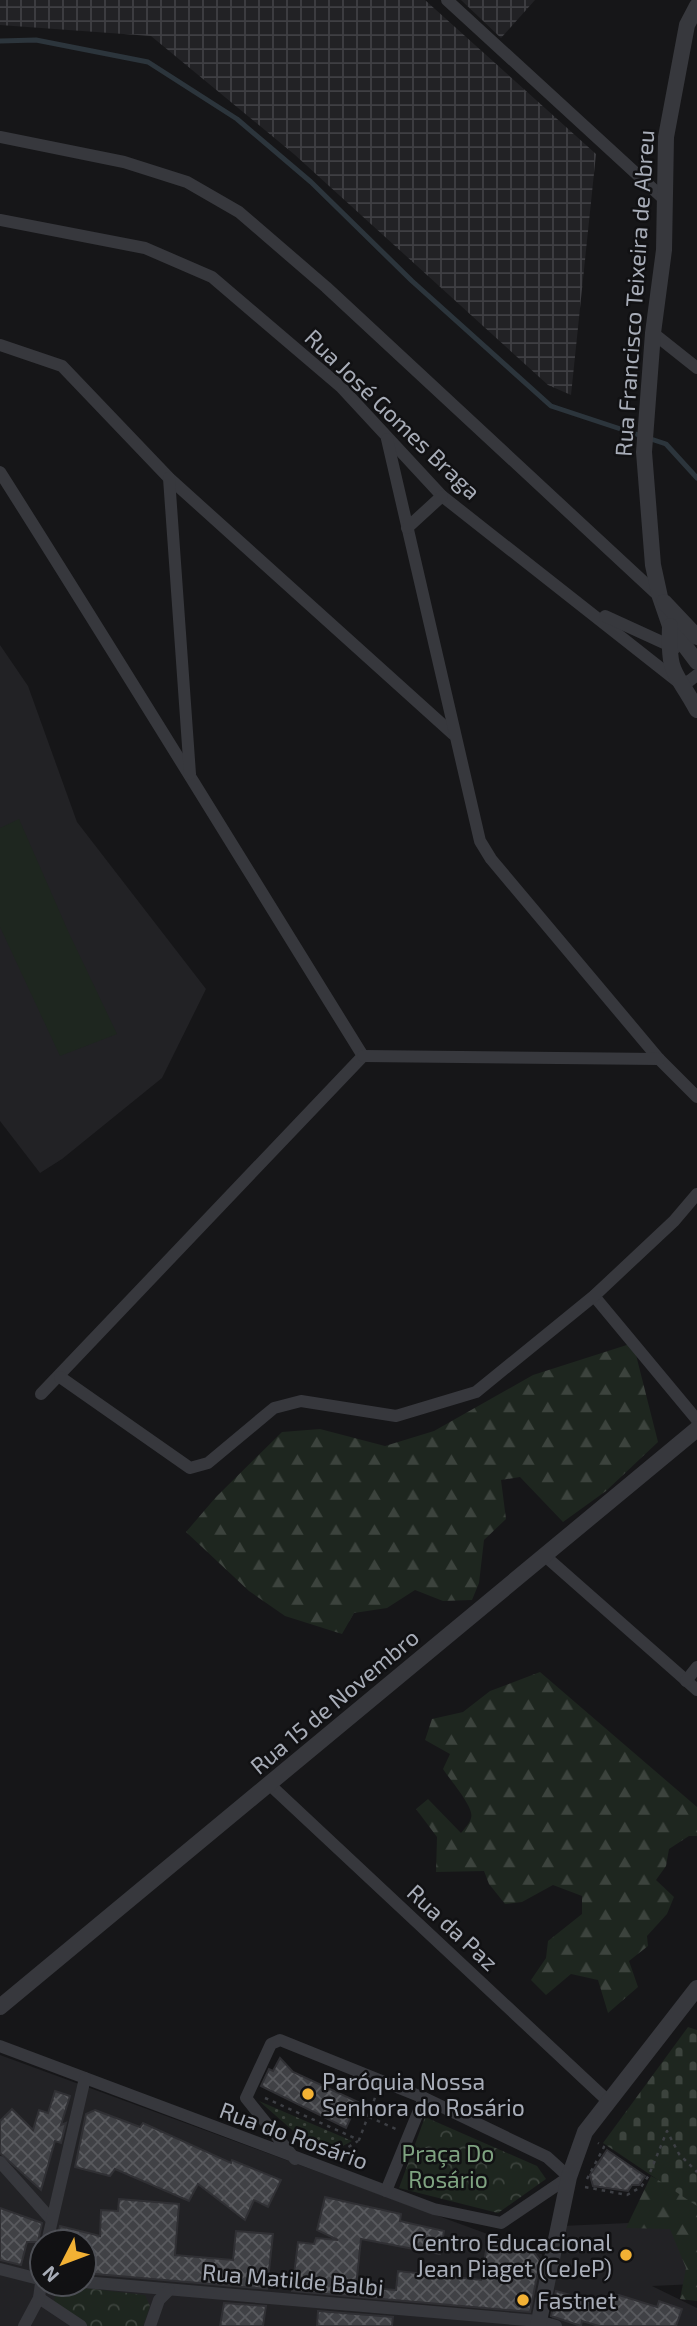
<svg xmlns="http://www.w3.org/2000/svg" width="697" height="2326" font-family="'Exo 2',sans-serif">
<defs>
<pattern id="industrial-grid" width="8" height="8" patternUnits="userSpaceOnUse" patternTransform="scale(1.75)"><rect width="8" height="8" fill="#222225"/><path d="M0 4h8M4 0v8" fill="none" stroke="#3f3f43"/></pattern>
<pattern id="grass-dots" width="8" height="8" patternUnits="userSpaceOnUse" patternTransform="scale(1.75)"><rect width="8" height="8" fill="#1e261f"/><path d="M2 2h.1M6 6h.1" fill="none" stroke="#3c433d" stroke-width="1.8" stroke-linecap="round"/></pattern>
<pattern id="forest-firs" width="22" height="20" patternUnits="userSpaceOnUse" patternTransform="scale(1.75)"><rect width="22" height="20" fill="#1e261f"/><path d="M5 1l3.5 6h-7zM16 11l3.5 6h-7z" fill="#3c433d"/></pattern>
<pattern id="cemetery-stones" width="16" height="16" patternUnits="userSpaceOnUse" patternTransform="scale(1.75)"><rect width="16" height="16" fill="#1e261f"/><path d="M2 7V4a2 2 0 0 1 4 0v3zM10 15v-3a2 2 0 0 1 4 0v3z" fill="#3c433d"/></pattern>
<pattern id="park-crowns" width="20" height="18" patternUnits="userSpaceOnUse" patternTransform="scale(1.75)"><rect width="20" height="18" fill="#1e261f"/><path d="M2 6a3 3 0 1 1 6 0M12 15a3 3 0 1 1 6 0" fill="none" stroke="#3c433d"/></pattern>
<pattern id="building-cross-hatch" width="8" height="8" patternUnits="userSpaceOnUse" patternTransform="scale(1.75)"><rect width="8" height="8" fill="#404145"/><path d="M0 0l8 8M0 8l8-8" fill="none" stroke="#595a5e"/></pattern>
</defs>
<rect width="100%" height="100%" fill="#161618"/>
<g fill="#222225" fill-rule="evenodd">
<path d="M0 645 28 686 77 822 206 989 162 1078 62 1159 40 1173 0 1121Z"/>
<path d="M0 2055 542 2254 537 2326H0ZM42 2242H84V2284H42Z"/>
<path d="M694 2220 697 2284 652 2286 697 2308V2326H551L554 2297 550 2296 561 2226Z"/>
</g>
<g fill="url(#industrial-grid)">
<path d="M0 0H425L596 154 571 395 548 385 295 155 151 36 0 25Z"/>
<path d="M461 0H535L501 38Z"/>
</g>
<path fill="url(#grass-dots)" d="M259 2101 352 2141 323 2157Z"/>
<g fill="url(#forest-firs)">
<path d="M633 1343 658 1442 606 1491 563 1522 520 1477 501 1480 506 1519 484 1540 479 1583 472 1600 443 1601 415 1590 387 1608 354 1613 342 1634 285 1616 249 1591 186 1532 216 1497 282 1432 320 1429 385 1446 434 1431 533 1375Z"/>
<path d="M540 1672 697 1807V1836H689L669 1849 666 1866 656 1880 674 1897 667 1914 647 1936 648 1946 629 1961 638 1987 608 2013 598 1980 571 1974 546 1995 531 1980 546 1958 548 1941 582 1914V1896L553 1885 522 1902 505 1904 489 1884 484 1871 436 1872 437 1837 416 1809 428 1799 461 1833C464 1829 470 1823 471 1818 475 1808 450 1780 443 1769L450 1754 425 1740 432 1719 463 1712 490 1691Z"/>
<path d="M651 2176 697 2200V2301L680 2299 686 2268 670 2229 626 2228Z"/>
</g>
<path fill="url(#cemetery-stones)" d="M688 2027 697 2030V2206L603 2143Z"/>
<g fill="url(#park-crowns)">
<path d="M425 2117 537 2166 546 2179 498 2213 399 2188Z"/>
<path d="M58 2285 145 2295 150 2306 143 2326H89L53 2304Z"/>
</g>
<path fill="#1e261f" d="M19 819 68 931 117 1034 60 1056 0 927V828Z"/>
<g fill="none" stroke-linecap="round" stroke-linejoin="round">
<path stroke="#2c353c" stroke-width="5" d="M0 41 36 40 148 62 237 119 311 182 412 281 551 406 666 444 697 478"/>
</g>
<g fill="url(#building-cross-hatch)" stroke="#303034" stroke-width="2">
<path d="M280 2058 293 2072 358 2102 346 2128 261 2086 269 2069 273 2071Z"/>
<path d="M55 2091 70 2096 61 2125 66 2123 61 2143 55 2141 41 2190 0 2153V2121L12 2109 33 2130 39 2110 48 2113Z"/>
<path d="M95 2110 140 2127 143 2123 231 2163 232 2160 281 2180 268 2207 254 2200 245 2220 198 2184 189 2201 115 2169 110 2176 75 2167 86 2114Z"/>
<path d="M607 2150 645 2176 639 2185H632L628 2191 593 2186 590 2175Z"/>
<path d="M325 2197 401 2214 400 2221 444 2231 440 2254 361 2239 356 2287 396 2290 398 2271 481 2280 488 2239 510 2243 509 2249 533 2251 540 2261 530 2312 292 2291 298 2242 314 2244 316 2238 338 2240 317 2230Z"/>
<path d="M119 2199 179 2204 175 2255 233 2260 236 2231 273 2234 267 2289 84 2273V2242H56L60 2226 100 2236 101 2210 118 2211Z"/>
<path d="M0 2208 42 2223 38 2242H27L21 2265 0 2260Z"/>
<path d="M556 2291 602 2304 604 2297 619 2295 657 2307 659 2301 682 2309 676 2326H599L582 2321 581 2326 551 2316Z"/>
<path d="M224 2303 266 2306 263 2326H220Z"/>
<path d="M318 2311 393 2317 392 2326H317Z"/>
</g>
<g fill="none" stroke-linecap="round" stroke-linejoin="round">
<g stroke="#3d3f44" stroke-width="2.5" stroke-dasharray="3.5 5" stroke-linecap="butt">
<path d="M265 2098 359 2140 376 2095"/>
<path d="M369 2117 396 2129"/>
<path d="M334 2156 358 2141"/>
<path d="M587 2179 604 2147 598 2143"/>
<path d="M585 2187 627 2195 641 2187 649 2175 667 2131 679 2154 697 2172"/>
</g>
<g stroke="#37383d" stroke-width="12">
<path d="M447 0 665 200"/>
<path d="M0 137 124 162 187 182 239 212 326 287 660 597"/>
<path d="M0 220 145 248 212 277 341 387 442 496 677 681 688 682 697 675"/>
<path d="M653 333 697 368"/>
<path d="M0 345 62 366 169 478 453 734"/>
<path d="M387 439 480 841 491 859 659 1059 697 1097"/>
<path d="M0 472C123 666 242 861 363 1056L41 1394"/>
<path d="M169 478 190 774"/>
<path d="M407 528 442 496"/>
<path d="M605 616 675 648"/>
<path d="M363 1056 659 1059"/>
<path d="M594 1296 697 1420"/>
<path d="M60 1377 190 1468 208 1463 274 1408 301 1401 396 1416 476 1392 594 1296 674 1221 697 1194"/>
<path d="M545 1556 697 1690"/>
<path d="M686 1681 697 1667"/>
<path d="M269 1784 608 2101"/>
<path d="M0 2046 434 2209 501 2223 569 2177 547 2157 424 2098 280 2040 271 2044 246 2098 295 2159"/>
<path d="M0 2162 50 2218"/>
<path d="M386 2191 424 2098"/>
<path d="M47 2242 85 2078"/>
<path d="M0 2269 35 2278 42 2276"/>
<path d="M84 2282 538 2321 556 2326"/>
<path d="M39 2298 81 2326"/>
<path d="M24 2326 39 2298 42 2276"/>
<path d="M150 2326 159 2300 169 2290"/>
</g>
<g stroke="#37383d" stroke-width="16">
<path d="M697 6 687 25 666 137 664 250 653 333 644 452 653 565 660 597 670 626 697 662"/>
<path d="M664 602 697 637"/>
<path d="M670 626C668 677 675 669 697 710"/>
<path d="M0 2007 697 1429"/>
<path d="M538 2326 569 2177 585 2132 697 1988"/>
</g>
</g>
<g fill="#f2b134" stroke="#111113" stroke-width="2.5">
<circle cx="308" cy="2094" r="7"/>
<circle cx="626" cy="2255" r="7"/>
<circle cx="523" cy="2300" r="7"/>
</g>
<g text-anchor="middle" dominant-baseline="central" stroke-width="5" stroke-linejoin="round" paint-order="stroke">
<g font-size="23" fill="#a8adb8" stroke="#111113">
<text transform="translate(634 293) rotate(-86)">Rua Francisco Teixeira de Abreu</text>
<text transform="translate(393 414) rotate(44)">Rua José Gomes Braga</text>
<text transform="translate(334 1701) rotate(-40)">Rua 15 de Novembro</text>
<text transform="translate(453 1927) rotate(43)">Rua da Paz</text>
<text transform="translate(294 2135) rotate(20)">Rua do Rosário</text>
<text transform="translate(293 2279) rotate(5)">Rua Matilde Balbi</text>
</g>
<g font-size="23" fill="#a8adb8" stroke="#111113" text-anchor="start">
<text x="322" y="2081">Paróquia Nossa<tspan x="322" dy="26">Senhora do Rosário</tspan></text>
<text x="612" y="2242" text-anchor="end">Centro Educacional<tspan x="612" dy="26">Jean Piaget (CeJeP)</tspan></text>
<text x="537" y="2300">Fastnet</text>
</g>
<g font-size="23" fill="#7fa381" stroke="#111113">
<text x="448" y="2153">Praça Do<tspan x="448" dy="26">Rosário</tspan></text>
</g>
</g>
<g transform="translate(63 2263) rotate(228)"><circle r="33" fill="#111113" stroke="#4d4f55" stroke-width="2"/>
<path d="M0-5L12 26L0 18L-12 26Z" fill="#f2b134"/>
<text y="-10" font-size="19" font-weight="bold" text-anchor="middle" fill="#a8adb8">N</text>
</g>
</svg>
